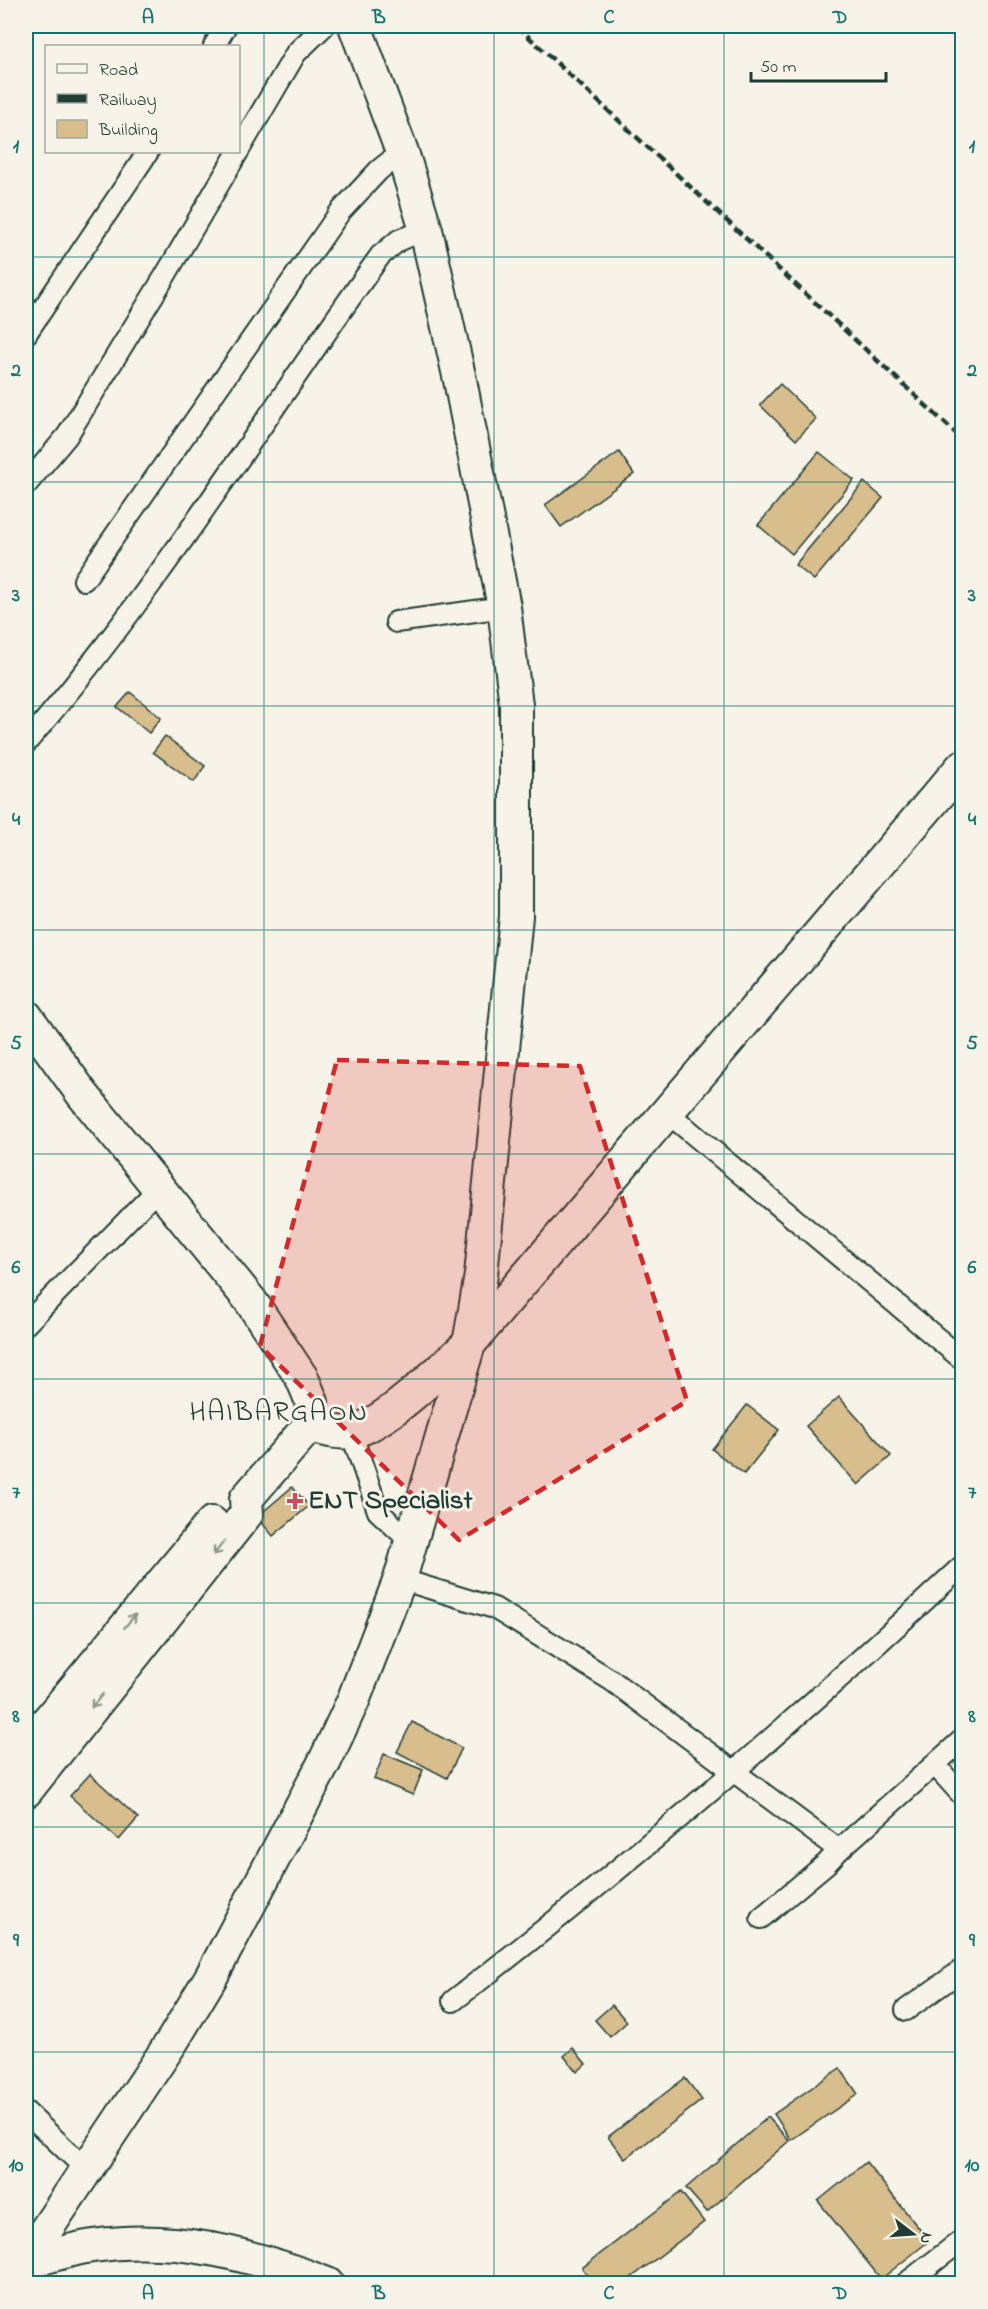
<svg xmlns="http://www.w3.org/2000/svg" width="988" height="2309" font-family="'Indie Flower',sans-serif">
<rect width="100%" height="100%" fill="#f7f3e8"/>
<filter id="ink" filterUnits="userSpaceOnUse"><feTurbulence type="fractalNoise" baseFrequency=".0167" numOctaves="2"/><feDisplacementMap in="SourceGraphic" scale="12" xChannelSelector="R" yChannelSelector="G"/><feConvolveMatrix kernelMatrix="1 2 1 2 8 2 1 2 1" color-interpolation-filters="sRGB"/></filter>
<g filter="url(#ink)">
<g fill="#d8bd8d" stroke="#1f3d34" stroke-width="1.5">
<path d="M780 384 816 419 796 440 760 405Z"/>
<path d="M619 452 634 474 561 527 545 505Z"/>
<path d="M819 452 854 480 792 554 758 525Z"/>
<path d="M864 482 883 498 814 580 795 565Z"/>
<path d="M130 692 161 718 149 733 117 707Z"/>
<path d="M165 736 205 766 194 782 153 752Z"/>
<path d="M839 1397 891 1456 858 1485 806 1426Z"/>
<path d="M747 1405 779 1430 744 1474 712 1449Z"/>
<path d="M292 1487 309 1506 273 1536 257 1517Z"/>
<path d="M412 1722 462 1748 447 1778 397 1752Z"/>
<path d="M384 1754 423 1770 413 1795 374 1779Z"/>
<path d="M90 1774 138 1818 119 1840 70 1796Z"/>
<path d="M612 2005 627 2022 610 2037 595 2020Z"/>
<path d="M573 2048 586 2064 577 2072 564 2056Z"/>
<path d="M840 2068 858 2094 791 2140 774 2114Z"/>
<path d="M685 2078 702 2100 625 2159 608 2137Z"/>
<path d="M768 2117 789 2141 707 2212 686 2188Z"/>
<path d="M866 2162 929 2241 881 2279 818 2201Z"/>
<path d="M681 2192 704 2222 623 2284H594L582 2268Z"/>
</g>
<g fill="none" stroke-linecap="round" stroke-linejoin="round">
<defs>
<g id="street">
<path d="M214 46 226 26"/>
<path d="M26 334 148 152"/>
<path d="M26 485 67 436 165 276 296 53 324 26"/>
<path d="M84 580 340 212 379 170 402 152"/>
<path d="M396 622 504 607"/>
<path d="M26 743C157 591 263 419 380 256L399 240 426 230"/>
<path d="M668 1113 962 1359"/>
<path d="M26 1324 159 1188"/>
<path d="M351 1432 378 1511 411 1542"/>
<path d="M400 1579 494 1608 611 1680 839 1850 962 1740"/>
<path d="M935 1765 962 1795"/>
<path d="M761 1918 827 1863 839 1850"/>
<path d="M453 2001C630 1865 799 1718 962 1566"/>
<path d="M906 2010 962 1970"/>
<path d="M26 2112 86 2169"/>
<path d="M905 2284 962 2240"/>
</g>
<g id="primary">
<path d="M26 1016 83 1095 250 1300 302 1378 312 1402 309 1426 246 1499 247 1513 26 1791"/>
<path d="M309 1426C322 1429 337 1434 350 1432 384 1427 442 1367 469 1344L962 767"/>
<path d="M26 1747 212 1523"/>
<path d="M26 2260 173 2040 211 1977 325 1761 353 1701 400 1579 469 1344 481 1275 516 916V705L504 607 460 380 426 230 402 152 355 26"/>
<path d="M26 2263C47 2257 70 2249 93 2246 174 2234 252 2254 327 2284"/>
</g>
</defs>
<use href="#street" stroke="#1f3d34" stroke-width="24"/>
<use href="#primary" stroke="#1f3d34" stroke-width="36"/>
<use href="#street" stroke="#f7f3e8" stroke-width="20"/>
<use href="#primary" stroke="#f7f3e8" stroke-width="32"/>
<path stroke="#1f3d34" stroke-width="4.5" stroke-dasharray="9 4.5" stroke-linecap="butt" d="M517 26 962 439"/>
</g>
<defs><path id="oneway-shaft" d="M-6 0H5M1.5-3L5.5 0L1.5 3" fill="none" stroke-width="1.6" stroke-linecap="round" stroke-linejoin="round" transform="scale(1.5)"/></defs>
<g stroke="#8b988e">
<use href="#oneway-shaft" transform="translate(219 1548) rotate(129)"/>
<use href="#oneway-shaft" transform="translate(130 1621) rotate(-50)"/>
<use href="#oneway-shaft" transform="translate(97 1701) rotate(129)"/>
</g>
</g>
<path fill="#d62828" fill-opacity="0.2" stroke="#d62828" stroke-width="4.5" stroke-dasharray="12 8" stroke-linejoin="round" d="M337 1060 580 1066 687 1401 459 1540 260 1346Z"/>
<path fill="none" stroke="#0f766e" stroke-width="1.5" stroke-opacity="0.55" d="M264 26V2284M494 26V2284M724 26V2284M26 257H962M26 482H962M26 706H962M26 930H962M26 1154H962M26 1379H962M26 1603H962M26 1827H962M26 2052H962"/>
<path fill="#d1495b" stroke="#f7f3e8" stroke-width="2" d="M292 1492h6v6h6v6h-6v6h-6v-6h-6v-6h6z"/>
<g text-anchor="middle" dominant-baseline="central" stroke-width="6" stroke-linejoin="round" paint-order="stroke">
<g font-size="27" font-weight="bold" fill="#1f3d34" stroke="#f7f3e8" text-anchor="start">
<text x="308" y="1501">ENT Specialist</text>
</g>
<g font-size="28" letter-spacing="1.5" fill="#1f3d34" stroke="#f7f3e8">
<text x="279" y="1413">HAIBARGAON</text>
</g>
</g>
<rect width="988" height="2309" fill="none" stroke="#f7f3e8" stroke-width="66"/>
<rect x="45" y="45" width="195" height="108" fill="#f7f3e8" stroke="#a1aaa0" stroke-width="1.5"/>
<rect x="57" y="64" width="30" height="9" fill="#f7f3e8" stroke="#a1aaa0" stroke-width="1.5"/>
<text x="99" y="75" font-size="18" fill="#1f3d34">Road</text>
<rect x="57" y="94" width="30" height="9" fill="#1f3d34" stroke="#a1aaa0" stroke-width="1.5"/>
<text x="99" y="105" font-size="18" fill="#1f3d34">Railway</text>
<rect x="57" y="120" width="30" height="18" fill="#d8bd8d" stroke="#a1aaa0" stroke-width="1.5"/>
<text x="99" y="135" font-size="18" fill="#1f3d34">Building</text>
<g transform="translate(913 2234) rotate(107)" stroke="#f7f3e8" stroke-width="4.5" paint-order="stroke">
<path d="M0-4.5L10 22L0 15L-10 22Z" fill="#1f3d34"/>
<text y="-9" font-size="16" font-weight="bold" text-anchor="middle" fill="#1f3d34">N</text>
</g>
<path d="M751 72v9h135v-9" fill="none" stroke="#1f3d34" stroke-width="3"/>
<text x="760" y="72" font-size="18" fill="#1f3d34" stroke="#f7f3e8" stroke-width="4.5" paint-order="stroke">50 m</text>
<rect x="33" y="33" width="922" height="2243" fill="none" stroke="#0f766e" stroke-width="2"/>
<g font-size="20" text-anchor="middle" font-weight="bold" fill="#0f766e">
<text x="148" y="23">A</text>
<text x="379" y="23">B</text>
<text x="609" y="23">C</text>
<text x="840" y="23">D</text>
<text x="16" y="152">1</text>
<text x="972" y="152">1</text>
<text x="16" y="376">2</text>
<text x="972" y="376">2</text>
<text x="16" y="601">3</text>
<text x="972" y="601">3</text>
<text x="16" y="825">4</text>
<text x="972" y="825">4</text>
<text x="16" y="1049">5</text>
<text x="972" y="1049">5</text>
<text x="16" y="1273">6</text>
<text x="972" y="1273">6</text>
<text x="16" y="1498">7</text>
<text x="972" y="1498">7</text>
<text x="16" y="1722">8</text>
<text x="972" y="1722">8</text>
<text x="16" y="1946">9</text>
<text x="972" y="1946">9</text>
<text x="16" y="2171">10</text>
<text x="972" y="2171">10</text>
<text x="148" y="2299">A</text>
<text x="379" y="2299">B</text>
<text x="609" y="2299">C</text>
<text x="840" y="2299">D</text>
</g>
</svg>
